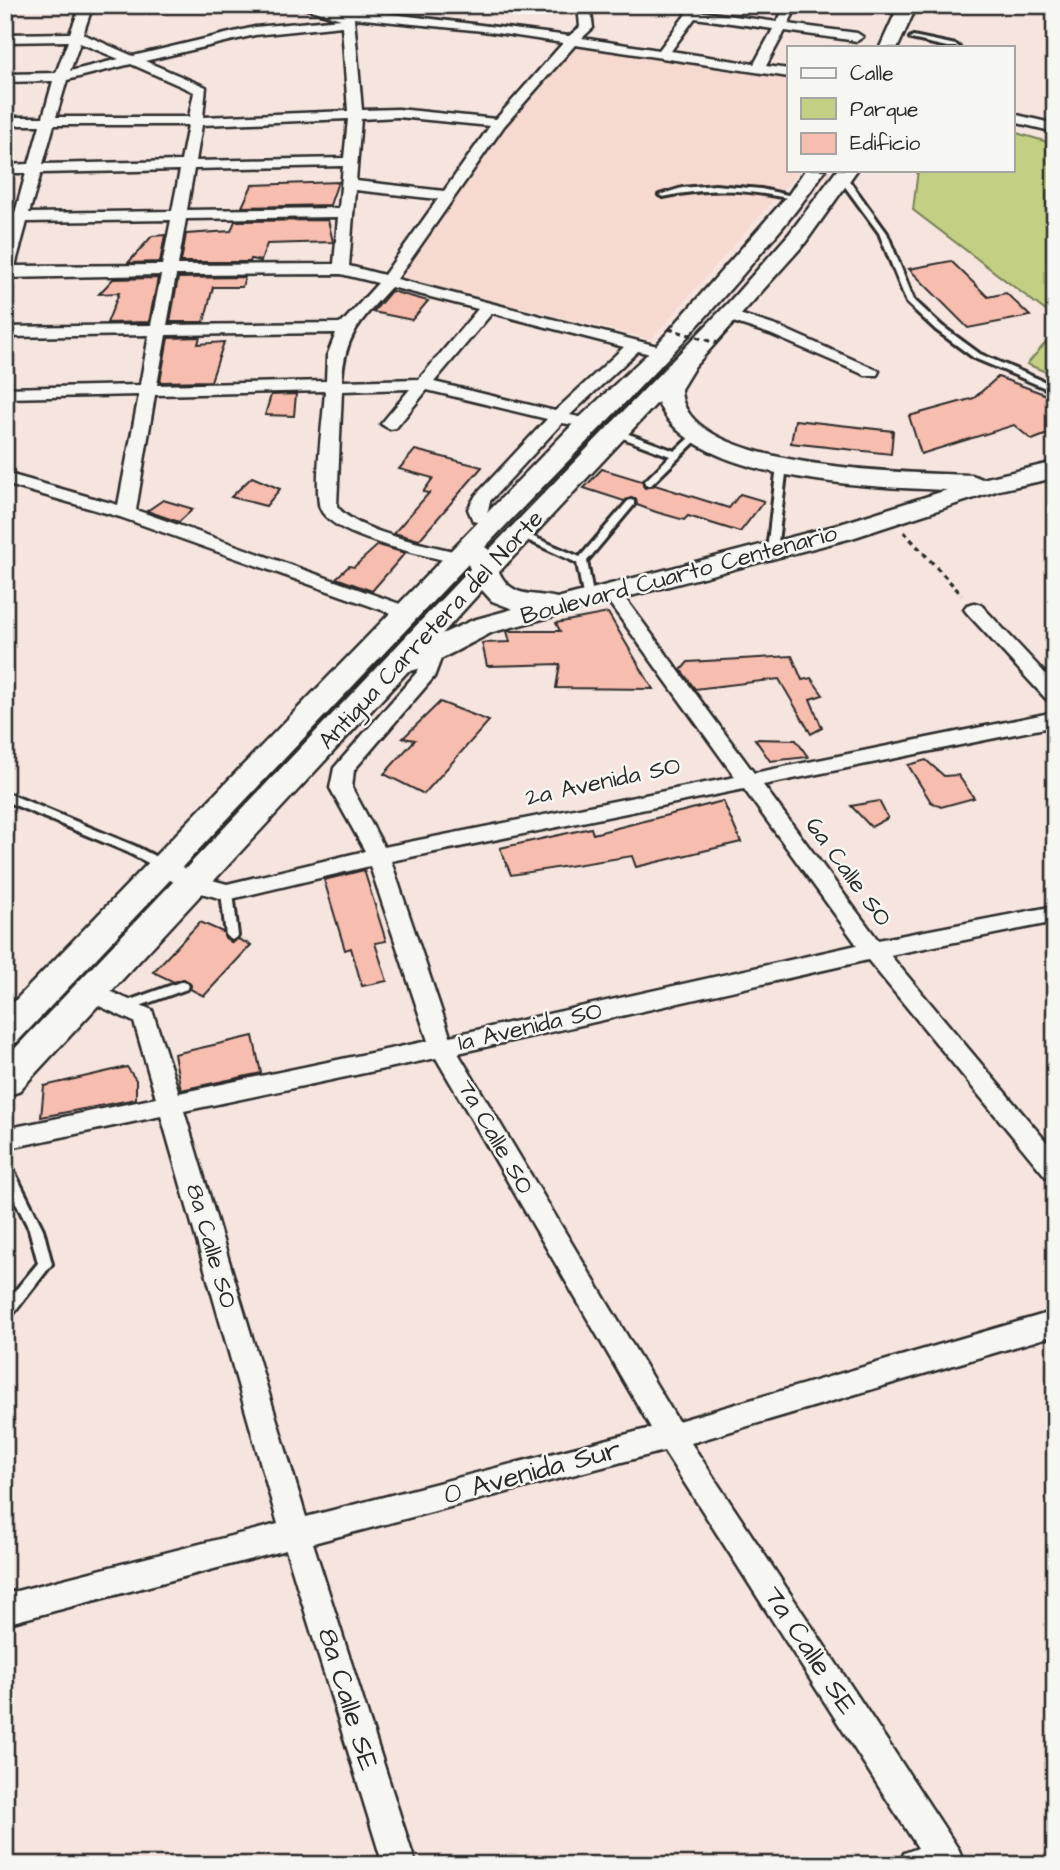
<svg xmlns="http://www.w3.org/2000/svg" width="1060" height="1870" font-family="'Architects Daughter',sans-serif">
<rect width="100%" height="100%" fill="#f6e5de"/>
<filter id="ink" filterUnits="userSpaceOnUse"><feTurbulence type="fractalNoise" baseFrequency=".0143" numOctaves="2"/><feDisplacementMap in="SourceGraphic" scale="14" xChannelSelector="R" yChannelSelector="G"/><feConvolveMatrix kernelMatrix="1 2 1 2 8 2 1 2 1" color-interpolation-filters="sRGB"/></filter>
<g filter="url(#ink)">
<path fill="#f6d9d0" d="M576 44 789 76V170H800L651 339 401 278 511 120Z"/>
<g fill="#c3d084" stroke="#777e58" stroke-width="2">
<path d="M1013 132 1055 144V318L913 210 918 170H1013Z"/>
<path d="M1055 332V376L1027 364Z"/>
</g>
<g fill="#f7bdae" stroke="#2b2b2b" stroke-width="2">
<path d="M338 182 330 205 242 207 252 185Z"/>
<path d="M328 220 333 242 267 244 261 261 251 259 250 262H181L186 234 231 231 235 221Z"/>
<path d="M165 235 160 262 128 263 152 236Z"/>
<path d="M951 261 988 297 1006 293 1030 316 968 328 909 269Z"/>
<path d="M245 277 242 287H213L204 322H170L178 278Z"/>
<path d="M158 278 149 322 107 323 119 293 99 294 113 279Z"/>
<path d="M391 291 428 301 412 320 373 312Z"/>
<path d="M200 337 198 344 224 342 211 381 160 382 168 338Z"/>
<path d="M998 377 1055 398V431L1032 440 1014 425 921 454 909 416 974 398Z"/>
<path d="M296 394 294 416 265 415 271 395Z"/>
<path d="M795 420 893 431 891 454 791 443Z"/>
<path d="M415 450 482 467 419 540 394 533 429 493 423 492 433 478 399 469Z"/>
<path d="M602 469 642 481 645 488 655 485 729 508 740 494 764 501 740 532 688 516 684 520 656 512 637 505 636 499 632 498 624 501 584 488Z"/>
<path d="M252 477 280 489 266 506 231 497Z"/>
<path d="M163 500 193 509 179 522 147 511Z"/>
<path d="M378 545 405 553 372 591 336 578 349 566 354 567Z"/>
<path d="M608 613 653 689 556 688 560 664 487 666 482 643 510 642 507 631H560L556 623Z"/>
<path d="M792 656 802 680 811 678 823 695 810 699 822 728 811 734 779 679 695 689 681 670 688 662Z"/>
<path d="M440 702 489 721 424 794 384 774 415 740 403 738Z"/>
<path d="M755 739 796 740 808 757 770 761Z"/>
<path d="M926 760 944 776 958 775 974 798 941 807 931 802 908 765Z"/>
<path d="M723 801 741 842 636 867 632 856 511 875 500 848 591 828 593 834Z"/>
<path d="M879 801 888 818 871 827 851 806Z"/>
<path d="M364 870 386 941 375 943 387 981 362 986 351 948 345 950 324 880Z"/>
<path d="M200 922 223 932 231 942 238 939 251 945 204 996 190 989 191 985 184 979 174 982 153 972Z"/>
<path d="M253 1036 261 1073 181 1090 174 1054Z"/>
<path d="M127 1067 136 1080V1099L41 1117 44 1086Z"/>
</g>
<g fill="none" stroke-linecap="round" stroke-linejoin="round">
<defs>
<g id="lane">
<path d="M913 36 956 45 959 47H947L911 39 910 38Z"/>
<path d="M839 175H845L887 233 914 300 942 326 980 354 1055 386V392L974 358 936 330 907 303 879 233 838 177Z"/>
<path d="M715 185 761 189 801 198 797 200C749 190 712 186 663 197L659 195 682 188Z"/>
<path d="M615 429 675 451 692 435H698L700 437 651 485H645V481L670 456 612 434V430Z"/>
<path d="M782 462 787 465 777 551 772 554 767 551 777 465Z"/>
<path d="M631 500 634 501V505L587 561 594 600 593 602H585L584 600 577 563 514 534 519 531 522 532 580 557 628 501Z"/>
<path d="M5 792 135 846 170 864 172 867 166 871 162 870 127 852 5 801Z"/>
<path d="M227 888 233 892 238 936 232 940 226 936 221 892Z"/>
<path d="M183 981 187 983 189 986 187 989 123 1012 119 1010 117 1007 119 1004Z"/>
<path d="M5 1162 10 1163 43 1229 52 1264 10 1318 5 1320V1303L38 1263 29 1229 5 1181Z"/>
</g>
<g id="street">
<path d="M81 5H93L83 34 133 56 255 27 341 19 294 5H321L569 36 580 27 578 5H590L593 28 582 38 659 50 686 14 683 5H695L697 11 777 22 786 5H798L788 24 857 33 863 37 857 41 785 31 766 66 789 69V77L575 45 504 126 397 279 669 349 671 352 663 357 638 351 570 415 593 420 596 424 593 428 562 423 490 501 487 514 502 521 493 526 473 521 468 509 476 495 547 419 427 390 396 428 390 429 381 424 410 389 342 391 337 506C356 533 432 545 465 554L467 558 465 562H451C423 554 323 536 319 504 315 475 323 422 325 391L155 395 136 510 414 609 417 613 407 619 120 517 5 484V473L118 505 139 395 5 398V388L140 385 149 335 5 337V327L151 325 161 275 5 278V246L12 222H5V214L15 213 26 173H5V165L29 164 40 125H5V117H43L53 81 5 82V74L56 73 68 41 5 42V34L70 33ZM354 18 483 31 563 43 496 119 398 109 362 110ZM695 18 773 29 754 64 671 51ZM342 26 348 111 203 117 206 87 145 61 255 35ZM80 43 119 59 70 71ZM131 64 194 92 189 117H56L67 80ZM398 117 490 126 444 191 356 181 361 119ZM348 119 344 158 196 161 202 125ZM54 125H188L181 161 43 164ZM343 166 339 208 187 210 194 169ZM180 170 172 211 29 213 41 173ZM355 190 438 199 384 275 349 266ZM338 217 334 264 178 265 186 219ZM171 220 162 265 15 266 27 222ZM341 274 378 283 342 323 167 325 176 275ZM391 287 478 309 419 379 342 381C344 335 362 319 391 287ZM492 313 624 347 555 411 434 382ZM336 333 327 356 326 381 157 385 166 335Z"/>
<path d="M858 5H891L911 11 905 15Z"/>
<path d="M1013 114 1055 124V132L1013 122Z"/>
<path d="M727 310 782 328 879 371 877 375H865L770 334 721 318 719 315Z"/>
<path d="M612 588 619 590 754 773 1055 712V726L763 785 878 940 1055 906V922L890 955 1055 1152V1180L1046 1177 868 960 458 1053 678 1421 1055 1311V1335L691 1443 959 1850 964 1865H900L904 1853 918 1848 664 1451 313 1543 416 1865H383L286 1550 5 1624V1594L278 1524 161 1116 5 1149V1129L156 1098 134 1022 82 998 78 992 82 986 90 983 98 986 152 1010 179 1093 428 1041 370 866 227 900 186 889 158 873 155 867 158 861 166 859 201 877 227 884 365 851 330 788 334 768 418 671 425 648 435 642 445 648 434 677 354 770 352 788 384 847 735 777 603 594ZM744 789 857 945 450 1036 391 861ZM436 1058 651 1428 306 1517 184 1111Z"/>
<path d="M974 603 981 605 1055 684V702L1048 701 967 613 964 609 967 605Z"/>
</g>
<g id="secondary">
<path d="M899 5H917L898 47H880Z"/>
<path d="M805 170H825C800 209 769 243 739 279 659 372 570 457 485 547L489 550 730 301 789 234 837 170H857L805 243 695 366 681 389C681 471 915 473 972 475L982 479 1055 462V478L999 490 852 538 493 632C478 639 418 673 408 671L18 1092 5 1096V1059L470 569 468 564 17 1042 5 1046V1011L578 419 655 347 789 194ZM658 402C690 483 874 487 947 490L834 526 557 598C533 592 512 599 499 572ZM482 590 492 601 513 609 473 620 442 634Z"/>
</g>
</defs>
<use href="#lane" stroke="#2b2b2b" stroke-width="6"/>
<use href="#street" stroke="#2b2b2b" stroke-width="5"/>
<use href="#secondary" stroke="#2b2b2b" stroke-width="5"/>
<path stroke="#2b2b2b" stroke-width="3.5" stroke-dasharray="5 4.5" stroke-linecap="butt" d="M904 532 962 595"/>
<use href="#lane" fill="#f6f6f2" fill-rule="evenodd"/>
<use href="#street" fill="#f6f6f2" fill-rule="evenodd"/>
<use href="#secondary" fill="#f6f6f2" fill-rule="evenodd"/>
<path stroke="#2b2b2b" stroke-width="3.5" stroke-dasharray="5 4.5" stroke-linecap="butt" d="M669 329 717 343"/>
</g>
</g>
<g text-anchor="middle" dominant-baseline="central" stroke-width="5" stroke-linejoin="round" paint-order="stroke">
<g font-size="24" fill="#2b2b2b" stroke="#f6f6f2">
<text transform="translate(679 575) rotate(-15)">Boulevard Cuarto Centenario</text>
<text transform="translate(431 630) rotate(-47)">Antigua Carretera del Norte</text>
<text transform="translate(603 782) rotate(-12)">2a Avenida SO</text>
<text transform="translate(848 872) rotate(54)">6a Calle SO</text>
<text transform="translate(530 1027) rotate(-13)">1a Avenida SO</text>
<text transform="translate(495 1137) rotate(60)">7a Calle SO</text>
<text transform="translate(211 1246) rotate(74)">8a Calle SO</text>
</g>
<g font-size="28" fill="#2b2b2b" stroke="#f6f6f2">
<text transform="translate(532 1472) rotate(-15)">0 Avenida Sur</text>
<text transform="translate(810 1650) rotate(57)">7a Calle SE</text>
<text transform="translate(348 1699) rotate(73)">8a Calle SE</text>
</g>
</g>
<rect width="1060" height="1870" fill="none" stroke="#f6f6f2" stroke-width="28"/>
<rect x="14" y="14" width="1032" height="1842" fill="none" stroke="#2b2b2b" stroke-width="2.5" filter="url(#ink)"/>
<rect x="787" y="46" width="228" height="126" fill="#f6f6f2" stroke="#a5a5a2" stroke-width="2"/>
<rect x="801" y="68" width="35" height="10" fill="#f6f6f2" stroke="#a5a5a2" stroke-width="2"/>
<text x="850" y="80" font-size="21" fill="#2b2b2b">Calle</text>
<rect x="801" y="98" width="35" height="21" fill="#c3d084" stroke="#a5a5a2" stroke-width="2"/>
<text x="850" y="116" font-size="21" fill="#2b2b2b">Parque</text>
<rect x="801" y="133" width="35" height="21" fill="#f7bdae" stroke="#a5a5a2" stroke-width="2"/>
<text x="850" y="150" font-size="21" fill="#2b2b2b">Edificio</text>
</svg>
